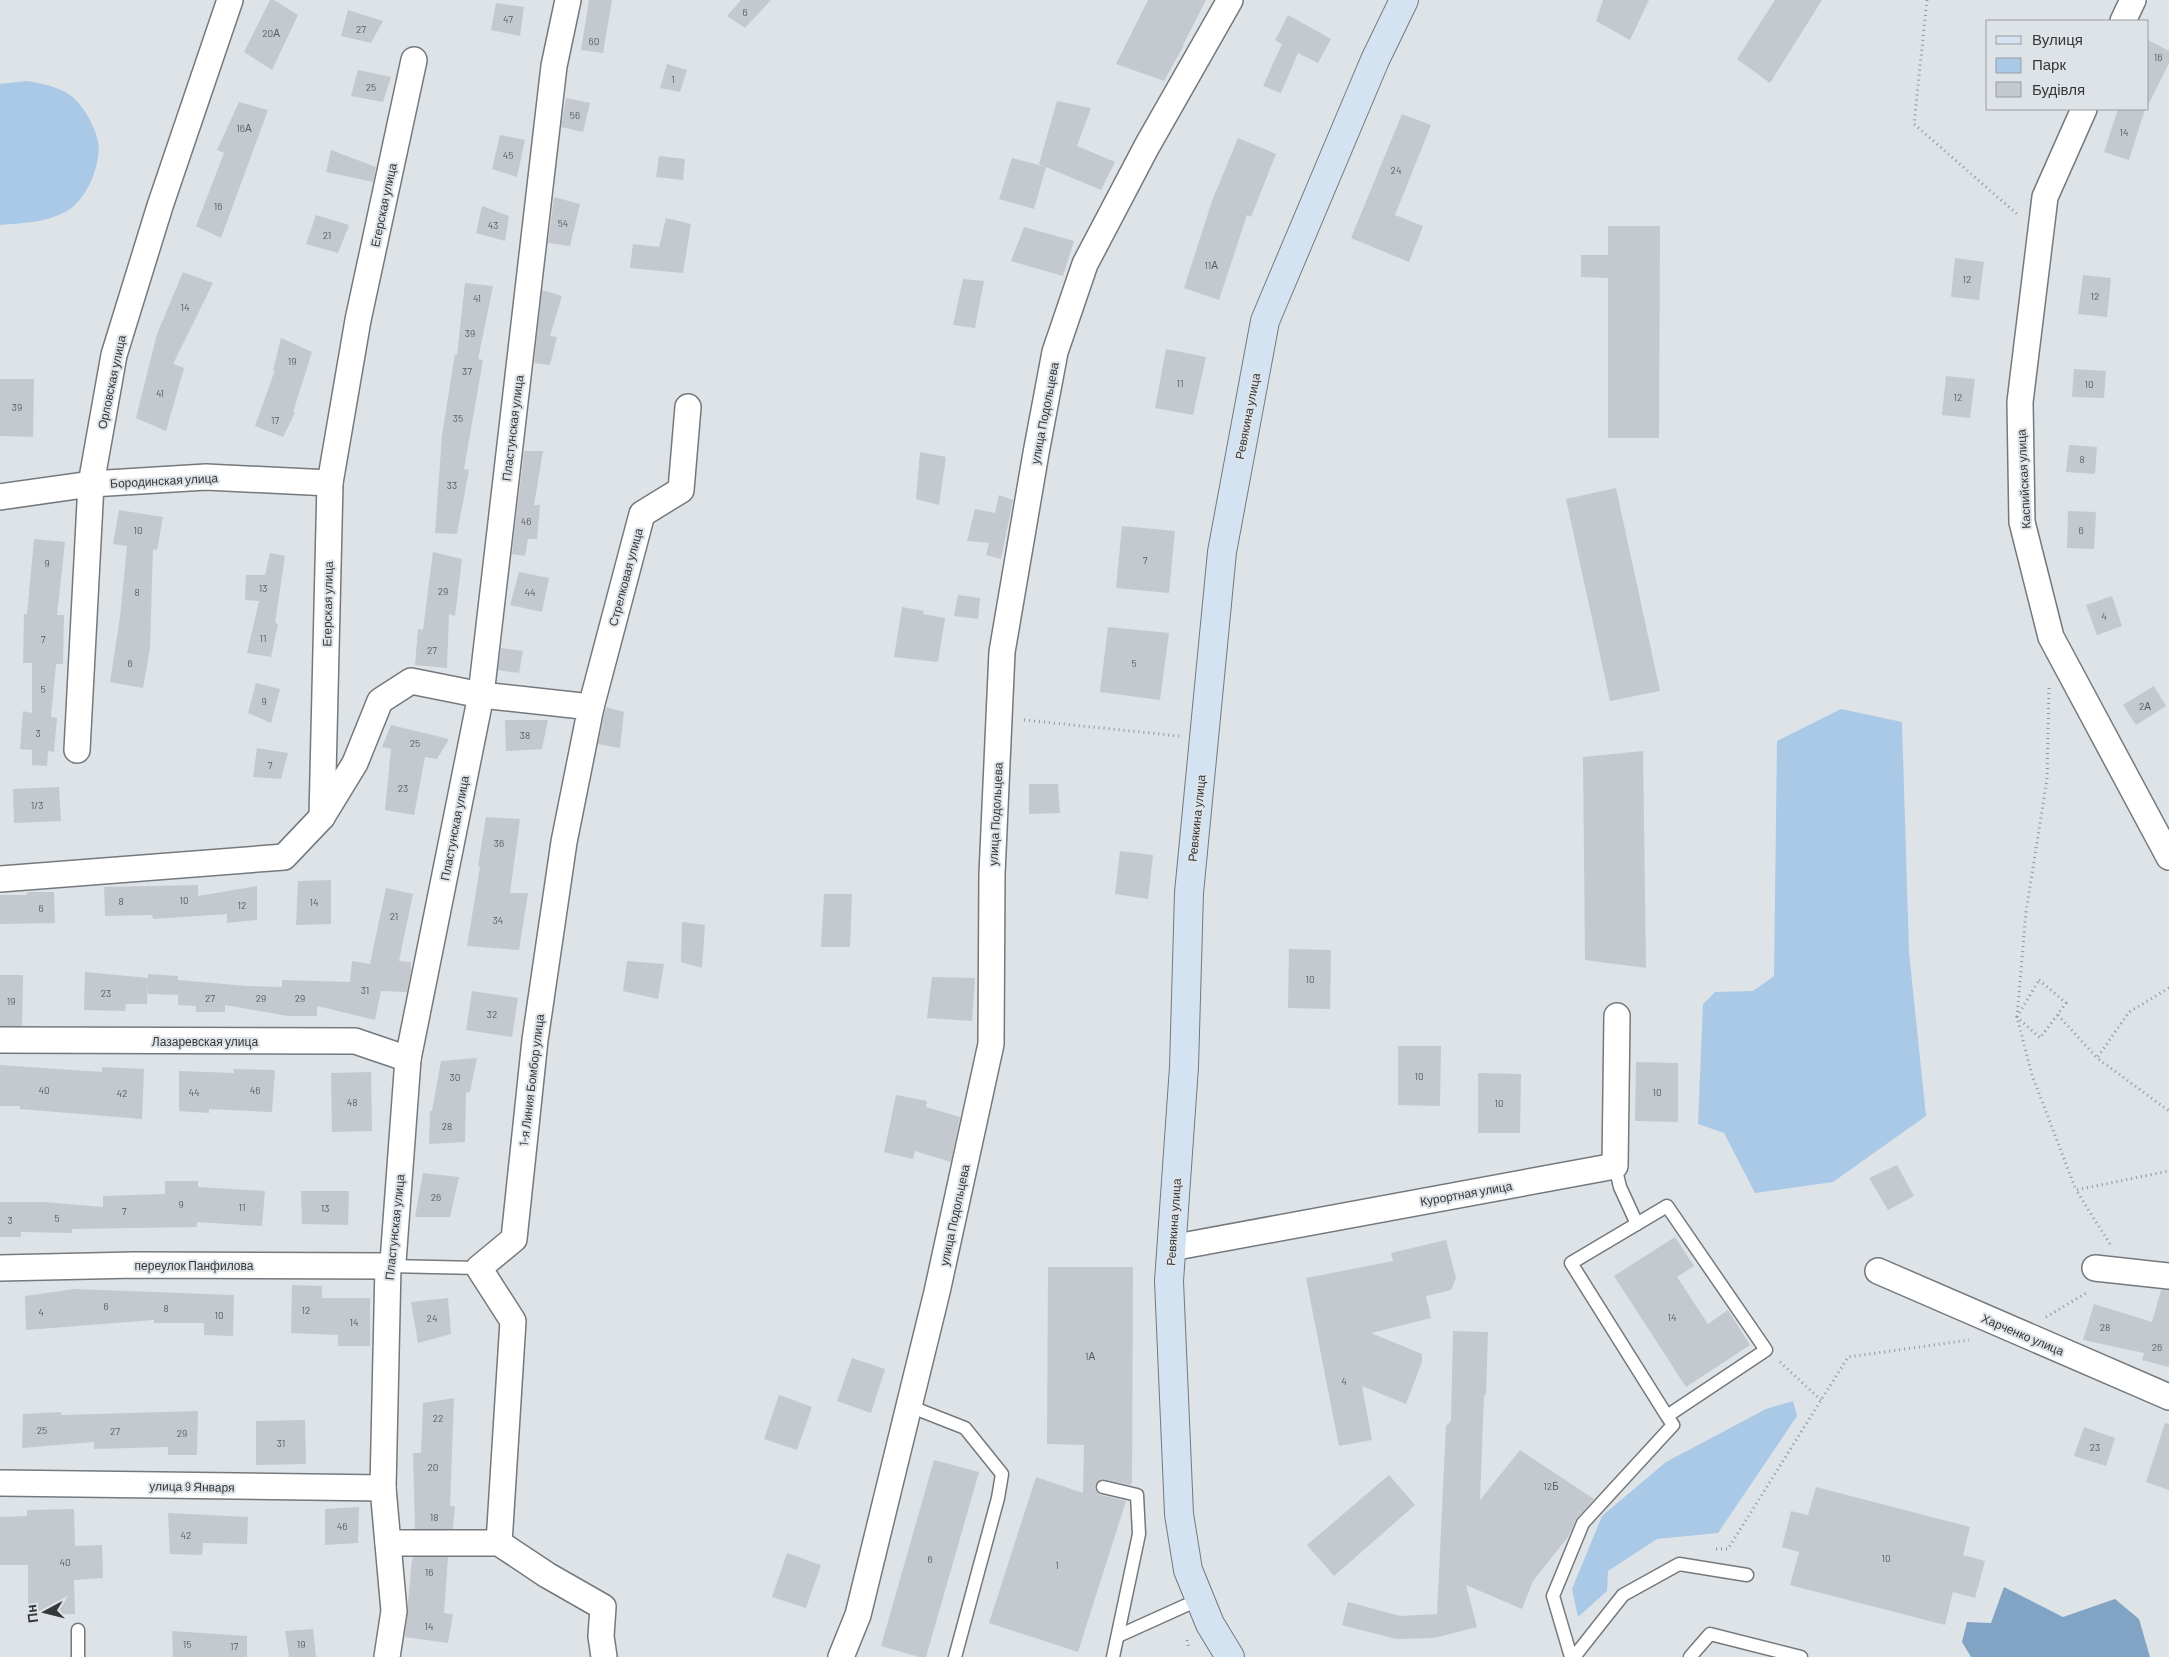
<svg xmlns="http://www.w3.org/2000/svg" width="2169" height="1657" font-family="Barlow,sans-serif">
<rect width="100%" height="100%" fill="#dee3e8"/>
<g fill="#a9c9e7">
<path d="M27 81C43 84 57 86 70 95 83 104 94 125 98 141 102 163 87 200 67 211 46 223 23 223 0 225V84Z"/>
<path d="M1841 709 1902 722 1909 952 1926 1116 1833 1182 1755 1193 1724 1133 1698 1124 1703 1004 1715 992 1753 991 1774 976 1777 741Z"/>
<path d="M1793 1401 1797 1416 1718 1533 1657 1539 1608 1571 1607 1591 1578 1617 1572 1589 1602 1516 1666 1462 1766 1409Z"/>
</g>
<path fill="#82a4c4" d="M2004 1587 2063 1617 2115 1599 2139 1619 2150 1657H1971L1962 1642 1967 1622 1991 1623Z"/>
<g fill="#c3c9ce">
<path d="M270 0H274L298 15 272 70 244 52Z"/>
<path d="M589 0H612L603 53 581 50Z"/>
<path d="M741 0H771L745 28 727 16Z"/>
<path d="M1148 0H1206L1183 45H1184L1164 81 1116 64Z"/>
<path d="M1603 0H1649L1630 40 1596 21Z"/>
<path d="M1775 0H1822L1770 83 1737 59Z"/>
<path d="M496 3 524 7 520 36 491 30Z"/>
<path d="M348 10 383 21 371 43 341 36Z"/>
<path d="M1288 15 1331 39 1318 63 1298 53 1281 93 1263 86 1282 44 1275 40Z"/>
<path d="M2148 40 2169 51V63L2148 105Z"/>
<path d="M667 64 687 70 680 92 660 88Z"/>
<path d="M358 70 391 77 383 102 351 96Z"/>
<path d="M566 98 590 103 583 132 561 127Z"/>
<path d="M1057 101 1091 108 1077 146 1115 162 1101 190 1046 167 1034 209 999 199 1012 158 1046 167 1039 164Z"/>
<path d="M239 102 268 110 221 238 196 226 224 153 217 150Z"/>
<path d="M2118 109H2145L2129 160 2104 152Z"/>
<path d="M1402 114 1431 125 1395 215 1423 226 1409 262 1351 238Z"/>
<path d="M500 135 525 140 517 177 492 169Z"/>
<path d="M1238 138 1276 154 1251 217 1247 215 1219 300 1184 288 1212 201Z"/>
<path d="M331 150 376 167 373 182 326 172Z"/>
<path d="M659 156 685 159 683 180 656 177Z"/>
<path d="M554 197 580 204 570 246 548 243Z"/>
<path d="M482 206 509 216 505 241 476 233Z"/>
<path d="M316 215 349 225 338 253 306 244Z"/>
<path d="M666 218 691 224 683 273 630 268 633 244 659 247Z"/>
<path d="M1608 226H1660L1659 438H1608V278L1581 277V255H1608Z"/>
<path d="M1024 227 1074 241 1063 276 1011 261Z"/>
<path d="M1955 258 1984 262 1979 300 1951 297Z"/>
<path d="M183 272 213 283 173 364 184 368 166 431 136 418 157 334Z"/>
<path d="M2083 275 2111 278 2107 317 2078 314Z"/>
<path d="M963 279 984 281 975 328 953 325Z"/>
<path d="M465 283 493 286 478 359 483 360 464 469 469 470 457 534 435 533 442 435 455 354 457 355Z"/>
<path d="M542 290 562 296 550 336 557 337 550 365 534 363Z"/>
<path d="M281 338 312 352 293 412 295 413 283 437 255 426 275 370H273Z"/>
<path d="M1166 349 1206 357 1193 415 1155 408Z"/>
<path d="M2074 369 2106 371 2104 398 2072 397Z"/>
<path d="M1946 376 1975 379 1970 418 1942 415Z"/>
<path d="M0 379H34L33 437 0 436Z"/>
<path d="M2069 445 2097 447 2095 474 2066 472Z"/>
<path d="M524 451H543L534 505H540L537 539H528L525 556 512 554Z"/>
<path d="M920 452 946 457 939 505 916 499Z"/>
<path d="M1616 488 1660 691 1610 701 1566 499Z"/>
<path d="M999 495 1013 500 1001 559 986 555 989 543 967 541 975 509 995 513Z"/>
<path d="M119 510 163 517 157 550 153 549 150 648 143 688 110 682 120 617 127 546 113 544Z"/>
<path d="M2068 511 2096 512 2094 549 2067 548Z"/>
<path d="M1122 526 1175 531 1169 593 1116 588Z"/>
<path d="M34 539 65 542 57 615H64L63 664H56L51 717 57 718 54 752 48 751 47 766 32 765V750L20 749 23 711 32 713V663H23L24 614H27Z"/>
<path d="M433 552 462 559 455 616 449 614 447 668 415 665 418 629 423 630Z"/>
<path d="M270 553 285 556 275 623 278 624 271 657 247 653 259 601 245 600 246 575H265Z"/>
<path d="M519 572 549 578 542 612 510 605Z"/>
<path d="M958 595 980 598 978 619 954 616Z"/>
<path d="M2112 596 2122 626 2097 635 2086 605Z"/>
<path d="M902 607 924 611 923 614 945 618 938 662 894 657Z"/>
<path d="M1108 627 1169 633 1160 700 1100 692Z"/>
<path d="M501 648 523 651 519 673 498 670Z"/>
<path d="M256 683 280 689 271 723 248 713Z"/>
<path d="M2154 686 2166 706 2136 725 2123 705Z"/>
<path d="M606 707 624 712 620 748 598 744Z"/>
<path d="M505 720H548L542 749 506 751Z"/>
<path d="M391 725 449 739 437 759 425 757 414 815 385 810 391 749 382 747Z"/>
<path d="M257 748 288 753 281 779 253 777Z"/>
<path d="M1643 751 1646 968 1585 960 1583 757Z"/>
<path d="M1029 784H1058L1060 813 1029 814Z"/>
<path d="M59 787 61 821 14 823 13 789Z"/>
<path d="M486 817 520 819 510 893H528L519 950 467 946 480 867 478 866Z"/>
<path d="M1120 851 1153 855 1148 899 1115 894Z"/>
<path d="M331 880V924L296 925 298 881Z"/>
<path d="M198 885V896L257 886V920L227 923V914L153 919 152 915 105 916 104 887Z"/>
<path d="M386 888 413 894 399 961 411 962V971L407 992 381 991 375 1020 317 1006V1016H288L225 1005V1012H196V1006L178 1005V995L148 994V979L147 1004H126L125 1011 84 1010 85 972 148 978V974L178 976V980L247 986 282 987V980L350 982 352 961 370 964Z"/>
<path d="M27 892H54L55 923 0 924V895H27Z"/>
<path d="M824 894H852L850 947H821Z"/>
<path d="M682 922 705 925 702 968 681 962Z"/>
<path d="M1289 949 1331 950 1330 1009 1288 1008Z"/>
<path d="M627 961 664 964 658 999 623 991Z"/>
<path d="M0 975H23L22 1026H0Z"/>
<path d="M932 977 975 978 972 1021 927 1018Z"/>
<path d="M472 991 518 998 512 1037 466 1030Z"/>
<path d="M1398 1046H1441L1440 1106 1398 1105Z"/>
<path d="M477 1058 470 1092 466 1093 465 1142 429 1144 430 1111H432L441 1061Z"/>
<path d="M1636 1062 1678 1063V1122L1635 1121Z"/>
<path d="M0 1065 102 1072V1067L144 1069 142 1119 20 1109V1106H0Z"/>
<path d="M233 1069 275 1070 272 1112 209 1109V1113L179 1111V1071L234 1073Z"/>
<path d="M371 1072 372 1131 332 1132 331 1073Z"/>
<path d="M1478 1073 1521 1074 1520 1133H1478Z"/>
<path d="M896 1095 927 1101 926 1107 960 1117 951 1162 915 1151 913 1159 884 1152Z"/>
<path d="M1897 1165 1914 1196 1888 1210 1869 1178Z"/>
<path d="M423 1173 459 1177 450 1217H415Z"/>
<path d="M165 1181H198V1187L265 1191 262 1226 197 1222V1227L72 1229V1233L21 1232V1237H0V1202H43L103 1207V1196L165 1194Z"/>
<path d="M301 1191H349L348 1225 302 1224Z"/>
<path d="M1675 1237 1694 1266 1677 1277 1708 1324 1728 1310 1750 1345 1686 1387 1614 1276Z"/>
<path d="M1446 1240 1456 1278 1451 1290 1426 1296 1431 1318 1371 1333 1422 1354V1362L1406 1404 1362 1386 1372 1440 1339 1446 1306 1278 1393 1261 1391 1253Z"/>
<path d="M1048 1267H1133L1132 1482 1131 1485 1101 1479 1095 1485V1490L1101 1495 1126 1501 1078 1652 989 1623 1036 1477 1083 1493 1084 1445 1047 1444Z"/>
<path d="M292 1285 322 1286V1298H370V1346H338V1335L291 1333Z"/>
<path d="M75 1289 234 1295 233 1336 204 1335V1323H154V1320L26 1330 25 1296Z"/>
<path d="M2161 1290H2169V1367L2142 1360 2144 1353 2083 1340 2094 1304 2152 1322Z"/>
<path d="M448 1298 451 1334 418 1343 411 1302Z"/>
<path d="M1453 1331 1488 1332 1486 1395H1484L1480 1500 1520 1450 1594 1499 1577 1518 1568 1537 1533 1581 1522 1609 1466 1585 1477 1627 1434 1638 1396 1639 1342 1625 1348 1602 1400 1616 1437 1614 1446 1426 1451 1421Z"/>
<path d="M852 1358 885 1369 871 1413 837 1401Z"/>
<path d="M779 1395 812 1407 797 1450 764 1439Z"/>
<path d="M454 1398 450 1506H455L453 1529H415L413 1453H421L423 1403Z"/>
<path d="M198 1411 197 1455H168V1447L94 1449V1442L22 1448 23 1414 61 1412V1415Z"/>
<path d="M305 1420 306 1464 256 1465V1421Z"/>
<path d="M2165 1423 2169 1424V1490L2146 1482Z"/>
<path d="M2084 1427 2115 1438 2106 1466 2074 1456Z"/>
<path d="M934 1460 979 1472 926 1657H919L881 1646Z"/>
<path d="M1389 1475 1415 1505 1334 1576 1307 1545Z"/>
<path d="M1816 1487 1970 1527 1963 1555 1985 1561 1975 1598 1953 1592 1945 1625 1790 1585 1799 1552 1782 1547 1791 1511 1808 1515Z"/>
<path d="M359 1507 358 1543 325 1545V1509Z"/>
<path d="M74 1509 75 1546 102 1545 103 1578 74 1580 75 1614 28 1615V1565H0V1517L27 1516V1510Z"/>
<path d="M168 1513 248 1517 247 1544 203 1543 202 1555 170 1554Z"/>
<path d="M787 1553 821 1565 806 1608 772 1597Z"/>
<path d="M414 1557H448L444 1613 453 1614 448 1643 405 1637 412 1559Z"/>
<path d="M313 1629 316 1657H289L285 1631Z"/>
<path d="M172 1631 247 1636V1657H173Z"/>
</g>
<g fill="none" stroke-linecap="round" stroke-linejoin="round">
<defs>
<g id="lane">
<path d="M1615 1166 1620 1187 1637 1224"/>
<path d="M388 1266 479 1268"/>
<path d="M909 1406 965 1428 1002 1474 998 1498 955 1657"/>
<path d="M1103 1487 1137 1495 1139 1534 1113 1657"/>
<path d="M78 1630V1657"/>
<path d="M1118 1636 1200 1599"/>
<path d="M1571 1657 1553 1596 1583 1523 1673 1425 1667 1416 1571 1263 1667 1206 1766 1350 1667 1416"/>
<path d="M1574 1657 1623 1595 1679 1564 1747 1575"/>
<path d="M1690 1657 1710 1634 1801 1657"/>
</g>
<g id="street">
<path d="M2123 21 2133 0"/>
<path d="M2084 109 2045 197 2020 402 2022 522 2051 637 2169 857"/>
<path d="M0 497 91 484 206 477 330 483"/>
<path d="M591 707 642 514 681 490 688 407"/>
<path d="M77 750 91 484 114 355 160 206 230 0"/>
<path d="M322 817 355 763 380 701 411 681 481 695 591 707 564 842 535 1040 514 1239 479 1268 513 1321 499 1543"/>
<path d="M0 879 284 857 322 817 330 483 358 320 414 60"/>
<path d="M0 1040 355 1041 408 1059"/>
<path d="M1171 1248 1615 1166 1617 1016"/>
<path d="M0 1268 135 1265 388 1266"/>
<path d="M2095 1268 2169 1276"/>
<path d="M1878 1271 2169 1397"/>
<path d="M0 1483 383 1488"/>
<path d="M388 1543H499L547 1575 603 1607 601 1636 604 1657"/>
<path d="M387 1657 394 1611 383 1488 388 1266 393 1262 408 1059 481 695 554 66 568 0"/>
<path d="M841 1657 858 1615 909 1406 937 1292 991 1044 992 874 1002 652 1036 453 1055 352 1085 264 1147 146 1230 0"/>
</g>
<path id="secondary" d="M1230 1657 1210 1624 1188 1570 1179 1514 1169 1281 1184 1067 1189 893 1222 552 1265 321 1375 60 1404 0"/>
</defs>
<use href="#lane" stroke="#74797d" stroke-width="15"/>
<use href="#street" stroke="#74797d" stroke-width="28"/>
<use href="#secondary" stroke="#74797d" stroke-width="30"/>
<g stroke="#919498" stroke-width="3" stroke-dasharray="1 4" stroke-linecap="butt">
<path d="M1927 0 1914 124 2017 214"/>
<path d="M2049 688 2047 779 2026 912 2017 1017 2032 1075 2076 1190"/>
<path d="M1024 720 1179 736"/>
<path d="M2039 980 2066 1003 2040 1038 2017 1017Z"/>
<path d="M2169 988 2129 1012 2097 1058 2169 1111"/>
<path d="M2058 1015 2097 1058"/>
<path d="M2110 1244 2076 1190 2169 1171"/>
<path d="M2046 1317 2088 1292"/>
<path d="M1780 1362 1821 1400"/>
<path d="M1716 1549H1728L1848 1357 1969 1340"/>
<path d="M1187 1640 1189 1649"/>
</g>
<use href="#lane" stroke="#fff" stroke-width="12"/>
<use href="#street" stroke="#fff" stroke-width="25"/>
<use href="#secondary" stroke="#d3e3f2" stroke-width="28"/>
</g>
<g text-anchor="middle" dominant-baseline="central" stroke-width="4" stroke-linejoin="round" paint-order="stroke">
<g font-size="10" fill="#585c5e">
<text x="745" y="12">6</text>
<text x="508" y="19">47</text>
<text x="361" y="29">27</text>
<text x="271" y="33">20А</text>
<text x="594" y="41">60</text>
<text x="2158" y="57">16</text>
<text x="673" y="79">1</text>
<text x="371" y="87">25</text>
<text x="575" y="115">56</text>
<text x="244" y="128">16А</text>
<text x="2124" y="132">14</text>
<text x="508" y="155">45</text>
<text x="1396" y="170">24</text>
<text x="218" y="206">16</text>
<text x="563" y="223">54</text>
<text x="493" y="225">43</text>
<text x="327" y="235">21</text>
<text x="1211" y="265">11А</text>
<text x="1967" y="279">12</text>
<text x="2095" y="296">12</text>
<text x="477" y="298">41</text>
<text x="185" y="307">14</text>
<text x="470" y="333">39</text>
<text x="292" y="361">19</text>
<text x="467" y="371">37</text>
<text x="1180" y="383">11</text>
<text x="2089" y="384">10</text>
<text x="160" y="393">41</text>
<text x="1958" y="397">12</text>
<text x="17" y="407">39</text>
<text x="458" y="418">35</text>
<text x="275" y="420">17</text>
<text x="2082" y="459">8</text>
<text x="452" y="485">33</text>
<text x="526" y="521">46</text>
<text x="138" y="530">10</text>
<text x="2081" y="530">6</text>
<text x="1145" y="560">7</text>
<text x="47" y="563">9</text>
<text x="263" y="588">13</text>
<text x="443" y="591">29</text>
<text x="137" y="592">8</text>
<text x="530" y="592">44</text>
<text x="2104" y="616">4</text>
<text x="263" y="638">11</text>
<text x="43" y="639">7</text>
<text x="432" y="650">27</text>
<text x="130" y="663">6</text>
<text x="1134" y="663">5</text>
<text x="43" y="689">5</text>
<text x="264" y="701">9</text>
<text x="2145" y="706">2А</text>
<text x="38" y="733">3</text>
<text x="525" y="735">38</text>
<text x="415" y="743">25</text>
<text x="270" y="765">7</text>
<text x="403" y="788">23</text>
<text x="37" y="805">1/3</text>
<text x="499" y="843">36</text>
<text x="184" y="900">10</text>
<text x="121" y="901">8</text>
<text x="314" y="902">14</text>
<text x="242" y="905">12</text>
<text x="41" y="908">6</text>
<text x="394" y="916">21</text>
<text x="498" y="920">34</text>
<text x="1310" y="979">10</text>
<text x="365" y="990">31</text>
<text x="106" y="993">23</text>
<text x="210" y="998">27</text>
<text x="261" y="998">29</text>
<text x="300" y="998">29</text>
<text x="11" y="1001">19</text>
<text x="492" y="1014">32</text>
<text x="1419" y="1076">10</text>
<text x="455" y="1077">30</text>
<text x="44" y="1090">40</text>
<text x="255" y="1090">46</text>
<text x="194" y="1092">44</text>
<text x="1657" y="1092">10</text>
<text x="122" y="1093">42</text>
<text x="352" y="1102">48</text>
<text x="1499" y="1103">10</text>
<text x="447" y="1126">28</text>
<text x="436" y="1197">26</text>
<text x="181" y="1204">9</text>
<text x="242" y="1207">11</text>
<text x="325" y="1208">13</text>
<text x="124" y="1211">7</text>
<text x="57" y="1218">5</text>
<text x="10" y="1220">3</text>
<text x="106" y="1306">6</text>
<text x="166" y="1308">8</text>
<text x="306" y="1310">12</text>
<text x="41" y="1312">4</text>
<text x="219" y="1315">10</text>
<text x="1672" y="1317">14</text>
<text x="432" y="1318">24</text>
<text x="354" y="1322">14</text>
<text x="2105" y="1327">28</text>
<text x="2157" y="1347">26</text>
<text x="1090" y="1356">1А</text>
<text x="1344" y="1381">4</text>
<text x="438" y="1418">22</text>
<text x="42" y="1430">25</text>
<text x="115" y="1431">27</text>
<text x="182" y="1433">29</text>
<text x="281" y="1443">31</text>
<text x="2095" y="1447">23</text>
<text x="433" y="1467">20</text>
<text x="1551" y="1486">12Б</text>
<text x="434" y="1517">18</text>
<text x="342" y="1526">46</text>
<text x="186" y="1535">42</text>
<text x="1886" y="1558">10</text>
<text x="930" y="1559">6</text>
<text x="65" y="1562">40</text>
<text x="1057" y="1565">1</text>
<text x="429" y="1572">16</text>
<text x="429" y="1626">14</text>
<text x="187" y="1644">15</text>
<text x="301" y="1644">19</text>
<text x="234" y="1646">17</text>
</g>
<g font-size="12" fill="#353739" stroke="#dee3e8">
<text transform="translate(383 205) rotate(-78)">Егерская улица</text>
<text transform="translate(111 382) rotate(-78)">Орловская улица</text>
<text transform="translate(1044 413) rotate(-79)">улица Подольцева</text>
<text transform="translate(1247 416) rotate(-79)">Ревякина улица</text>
<text transform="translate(512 428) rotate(-83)">Пластунская улица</text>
<text transform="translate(2023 479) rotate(-93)">Каспийская улица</text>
<text transform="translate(164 480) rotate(-3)">Бородинская улица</text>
<text transform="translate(625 577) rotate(-75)">Стрелковая улица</text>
<text transform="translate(327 604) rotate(-89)">Егерская улица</text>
<text transform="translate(995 814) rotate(-87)">улица Подольцева</text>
<text transform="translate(1196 818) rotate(-84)">Ревякина улица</text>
<text transform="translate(454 828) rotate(-79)">Пластунская улица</text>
<text x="205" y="1041">Лазаревская улица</text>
<text transform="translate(531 1080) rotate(-83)">1-я Линия Бомбор улица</text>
<text transform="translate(1466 1193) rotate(-10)">Курортная улица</text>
<text transform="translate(954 1215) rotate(-78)">улица Подольцева</text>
<text transform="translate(1173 1222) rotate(-86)">Ревякина улица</text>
<text transform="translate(394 1227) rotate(-84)">Пластунская улица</text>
<text x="194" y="1265">переулок Панфилова</text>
<text transform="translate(2023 1334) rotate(23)">Харченко улица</text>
<text transform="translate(192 1486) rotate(1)">улица 9 Января</text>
</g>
</g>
<rect x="1986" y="20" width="162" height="90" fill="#dee3e8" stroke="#9a9ea2"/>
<rect x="1996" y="36" width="25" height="8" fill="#d3e3f2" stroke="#9a9ea2"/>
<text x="2032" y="45" font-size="15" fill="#353739">Вулиця</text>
<rect x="1996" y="58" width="25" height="15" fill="#a9c9e7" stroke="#9a9ea2"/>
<text x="2032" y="70" font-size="15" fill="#353739">Парк</text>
<rect x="1996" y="82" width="25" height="15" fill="#c3c9ce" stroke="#9a9ea2"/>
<text x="2032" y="95" font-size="15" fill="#353739">Будівля</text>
<g transform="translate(45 1612) rotate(263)" stroke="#dee3e8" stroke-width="4" paint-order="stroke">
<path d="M0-4L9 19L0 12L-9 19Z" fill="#353739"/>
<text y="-8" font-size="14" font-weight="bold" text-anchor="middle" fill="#353739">Пн</text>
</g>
</svg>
